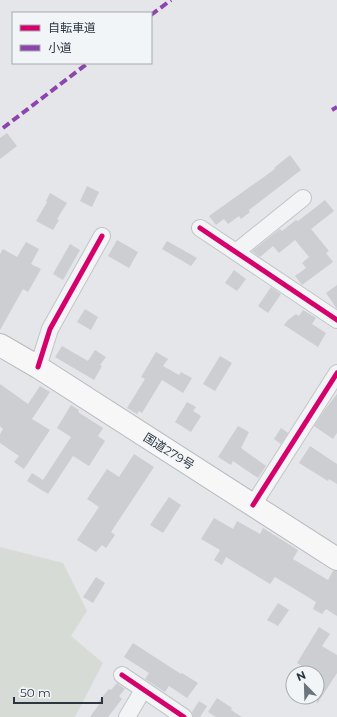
<svg xmlns="http://www.w3.org/2000/svg" width="337" height="717" font-family="Montserrat,'Noto Sans JP',sans-serif">
<rect width="100%" height="100%" fill="#e4e6e9"/>
<path fill="#d6dcd5" d="M0 547 63 563 87 611 71 636 103 663 75 717H0Z"/>
<g fill="#ccced1">
<path d="M7 133 17 146 0 159V138Z"/>
<path d="M290 155 301 170 249 210 250 212 241 219 239 216 228 224 224 219 216 225 209 216 275 169 274 168Z"/>
<path d="M87 186 99 192 92 207 80 201Z"/>
<path d="M50 193 67 203 57 219 59 220 53 230 36 221 47 202 46 201Z"/>
<path d="M325 200 334 211 311 229 329 251 326 253 333 262 302 285 295 276 306 268 302 263 309 257 295 240 279 253 273 246 260 257 252 251 280 229 282 231 296 220 298 221Z"/>
<path d="M117 240 138 252 129 268 108 256Z"/>
<path d="M167 241 197 258 191 266 162 249Z"/>
<path d="M26 242 39 249 31 264 41 269 28 292 23 289 0 330V254L3 249 17 257Z"/>
<path d="M70 244 80 250 63 280 53 274Z"/>
<path d="M234 270 246 279 237 291 225 283Z"/>
<path d="M337 285V309L326 293Z"/>
<path d="M271 287 281 294 268 313 258 306Z"/>
<path d="M85 309 98 317 91 330 77 322Z"/>
<path d="M303 310 316 318 312 324 326 333 318 347 284 325 288 320 296 314 299 316Z"/>
<path d="M62 346 88 361 95 350 106 357 100 365 102 366 94 380 55 357Z"/>
<path d="M156 352 168 359 163 366 179 375 181 372 192 378 183 393 162 380 142 413 139 411 137 414 127 408 145 379 141 377Z"/>
<path d="M220 356 232 363 215 391 203 384Z"/>
<path d="M0 384 28 404 40 386 50 392 32 419 50 430 24 469 14 462 19 456 0 443V434L3 429 0 426Z"/>
<path d="M337 394V433L333 439 314 426 326 408Z"/>
<path d="M187 402 196 407 193 411 201 416 191 432 175 422Z"/>
<path d="M71 405 79 410 78 412 103 428 98 436 105 441 89 466 73 456 48 494 27 481 32 473 43 480 71 437 57 428Z"/>
<path d="M238 426 249 432 241 448 266 466 258 478 233 461 231 465 218 457Z"/>
<path d="M281 428 288 433 281 444 274 439Z"/>
<path d="M310 446 337 464V484L329 479 328 481 299 463Z"/>
<path d="M134 454 154 467 111 532 115 535 106 548 102 545 96 552 77 540 99 507 87 499 107 469 119 477Z"/>
<path d="M169 497 181 505 163 533 150 525Z"/>
<path d="M214 518 233 529 237 521 260 534 263 528 298 550 293 559 328 580 333 571H337V616L326 609 322 614 313 609 316 602 275 577 270 584 226 557 222 565 214 560 220 550 201 539Z"/>
<path d="M96 577 105 583 93 603 83 597Z"/>
<path d="M278 603 289 610 278 626 267 620Z"/>
<path d="M319 627 330 634 322 646 337 655V673L317 704V673H312L297 663Z"/>
<path d="M133 643 181 674 182 673 198 683 187 698 169 686 165 692 145 679 149 673 124 657Z"/>
<path d="M117 683 125 689 119 696 122 699 108 717H90L100 703 98 702 109 689 111 690Z"/>
<path d="M217 698 232 708 231 710 242 717H216L208 712Z"/>
<path d="M199 701 207 706 200 717H193L192 712Z"/>
</g>
<g fill="none" stroke-linecap="round" stroke-linejoin="round">
<defs>
<g id="minor">
<path d="M200 228 337 320"/>
<path d="M236 252 303 198"/>
<path d="M38 367 50 329 102 236"/>
<path d="M253 505 337 373"/>
<path d="M122 675 184 717"/>
<path d="M127 717 143 690"/>
</g>
<path id="highway" d="M0 345 38 367 337 559"/>
</defs>
<use href="#minor" stroke="#c2c4c7" stroke-width="18"/>
<use href="#highway" stroke="#b7babd" stroke-width="24"/>
<use href="#minor" stroke="#f3f4f5" stroke-width="16"/>
<use href="#highway" stroke="#f7f7f7" stroke-width="22"/>
<g stroke="#8e44ad" stroke-width="4" stroke-dasharray="8 4" stroke-linecap="butt">
<path d="M151 15 171 0"/>
<path d="M332 110 337 107"/>
<path d="M3 128 88 63"/>
</g>
<defs>
<g id="cycleway">
<path d="M200 228 337 320"/>
<path d="M38 367 50 329 102 236"/>
<path d="M253 505 337 373"/>
<path d="M122 675 184 717"/>
</g>
</defs>
<use href="#cycleway" stroke="#f2f5f7" stroke-width="8"/>
<use href="#cycleway" stroke="#d6006c" stroke-width="5"/>
</g>
<g text-anchor="middle" dominant-baseline="central" stroke-width="3" stroke-linejoin="round" paint-order="stroke">
<g font-size="12" fill="#2c3641" stroke="#f2f5f7">
<text transform="translate(169 451) rotate(32)">国道279号</text>
</g>
</g>
<rect x="12" y="12" width="140" height="52" fill="#f2f5f7" stroke="#a3a9ae"/>
<rect x="20" y="25" width="20" height="6" fill="#d6006c" stroke="#a3a9ae"/>
<text x="48" y="32" font-size="12" fill="#2c3641">自転車道</text>
<rect x="20" y="45" width="20" height="6" fill="#8e44ad" stroke="#a3a9ae"/>
<text x="48" y="52" font-size="12" fill="#2c3641">小道</text>
<g transform="translate(305 685) rotate(337)"><circle r="19" fill="#f2f5f7" stroke="#a3a9ae"/>
<path d="M0-3L7 15L0 10L-7 15Z" fill="#6c747c"/>
<text y="-6" font-size="11" font-weight="bold" text-anchor="middle" fill="#2c3641">N</text>
</g>
<path d="M14 697v6h88v-6" fill="none" stroke="#2c3641" stroke-width="2"/>
<text x="20" y="697" font-size="12" fill="#2c3641" stroke="#f2f5f7" stroke-width="3" paint-order="stroke">50 m</text>
</svg>
